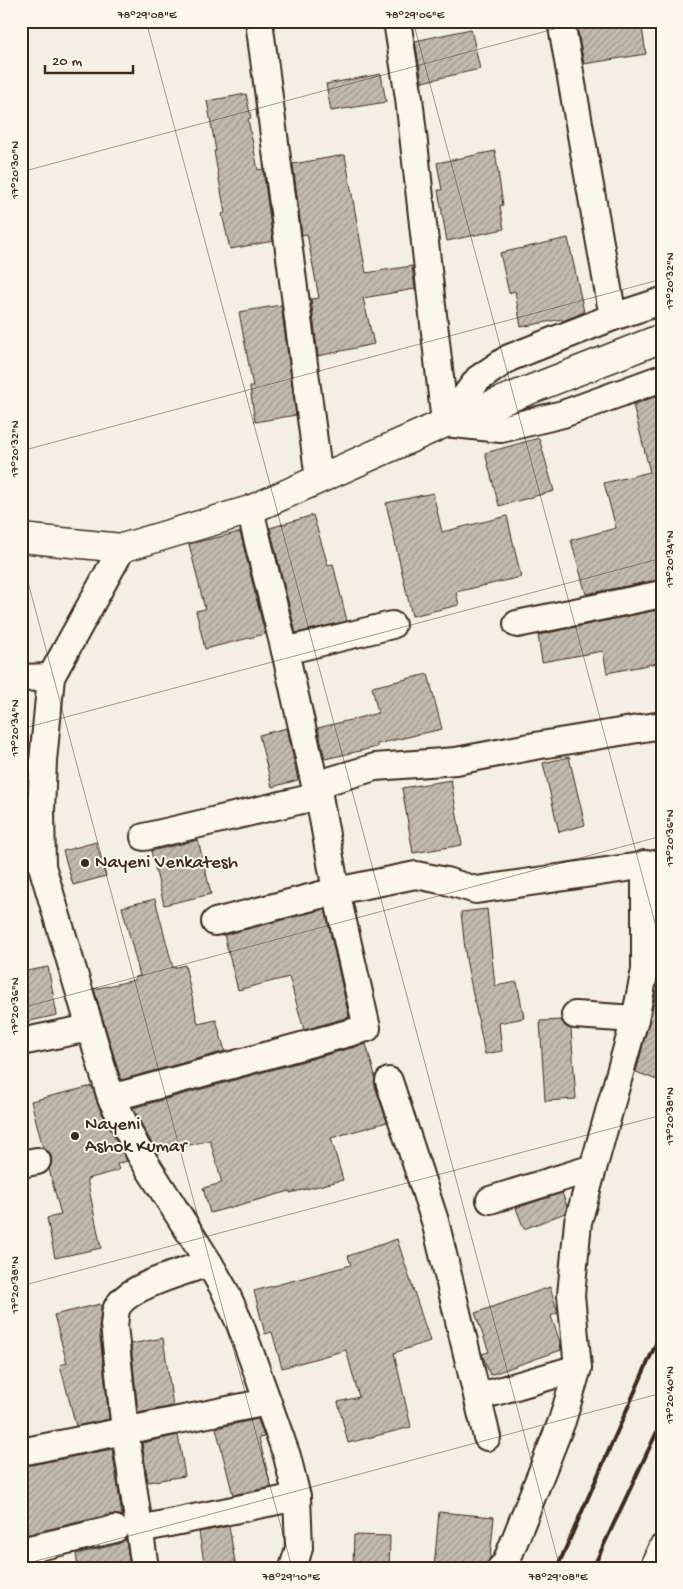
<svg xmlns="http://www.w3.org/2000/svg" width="683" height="1589" font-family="'Gochi Hand',sans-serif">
<defs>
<pattern id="building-hatch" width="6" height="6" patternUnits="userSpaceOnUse" patternTransform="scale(1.25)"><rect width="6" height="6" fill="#c3bbb0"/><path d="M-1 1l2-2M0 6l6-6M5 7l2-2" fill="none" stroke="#a0988f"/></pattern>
</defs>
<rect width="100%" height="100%" fill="#f3efe4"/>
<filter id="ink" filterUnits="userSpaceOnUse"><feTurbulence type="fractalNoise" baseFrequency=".02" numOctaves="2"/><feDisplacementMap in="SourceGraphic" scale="10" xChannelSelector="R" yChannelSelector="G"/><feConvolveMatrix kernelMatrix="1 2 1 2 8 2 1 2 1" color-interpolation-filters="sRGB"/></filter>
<g filter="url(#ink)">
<g fill="url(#building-hatch)" stroke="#3b2a1e">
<path d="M576 21H641L646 54 584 64Z"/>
<path d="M471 29 480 69 422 82 415 41Z"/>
<path d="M381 74 386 102 331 111 326 84Z"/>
<path d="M246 94 251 118 248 119 258 170 263 169 273 241 230 249 222 214 225 213 214 151H216L207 101Z"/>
<path d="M495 151 503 205 500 206 504 229 447 241 438 190H442L437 163Z"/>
<path d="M345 155 366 273 412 266 415 289 363 298 374 344 318 356 311 299 319 298 307 234 302 235 293 164Z"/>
<path d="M568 238 584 312 563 321 562 319 521 327 515 291 509 293 500 253Z"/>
<path d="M281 305 296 415 255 422 250 387H253L239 312Z"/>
<path d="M662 394V579L586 594 571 540 616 528 604 483 650 472 633 405Z"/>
<path d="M539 438 554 491 499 506 485 453Z"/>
<path d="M433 493 442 532 507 516 521 577 456 592 459 605 412 616 386 503Z"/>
<path d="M313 515 328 565 333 564 347 621 296 633 270 528Z"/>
<path d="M240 532 265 634 205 649 196 611 205 609 189 544Z"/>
<path d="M662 609V662L607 673 603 651 542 662 538 635Z"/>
<path d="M428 674 442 729 377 744V747L325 759 318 728 378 713 372 687Z"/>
<path d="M287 728 298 780 272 787 259 735Z"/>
<path d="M569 757 585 825 559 832 543 763Z"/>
<path d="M451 780 462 845 413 853 402 788Z"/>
<path d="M198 840 211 894 164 905 151 851Z"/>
<path d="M96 842 106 876 73 885 63 851Z"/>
<path d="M155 899 173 968 185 965 198 1024 216 1020 225 1051 121 1080 94 989 135 980V977L140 976 122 907Z"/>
<path d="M325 909 349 1017 304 1030 289 977 238 990 224 935Z"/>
<path d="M487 909 495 986 517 982 524 1018 499 1023 502 1051 485 1054 466 959 461 912Z"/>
<path d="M48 967 57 1015 21 1023V972Z"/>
<path d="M659 983 662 984V1082L636 1072Z"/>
<path d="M561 1020 566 1027 571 1029 576 1099 545 1101 540 1021Z"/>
<path d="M366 1044 375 1076V1086L387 1122 331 1138 343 1180 290 1193V1191L210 1213 203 1188 222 1183 210 1140 157 1153 133 1108Z"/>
<path d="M92 1086 98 1105 127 1161 117 1164 119 1170 87 1179 101 1248 55 1258 47 1218 61 1215 49 1169 51 1166 52 1158 49 1152 43 1148 31 1101Z"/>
<path d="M562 1193 567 1206 565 1213 524 1229 516 1208Z"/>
<path d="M397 1239 430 1341 394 1353 411 1427 348 1443 338 1402 359 1397 346 1350 282 1368 272 1332 265 1334 254 1291 351 1265 348 1256Z"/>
<path d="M550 1287 558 1313 551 1316 560 1342 561 1350 490 1375 482 1354 489 1352 475 1313Z"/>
<path d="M100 1304 101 1309 99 1327 109 1419 76 1426 60 1365 67 1363 54 1315Z"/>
<path d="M163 1338 173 1406 138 1413 131 1344Z"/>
<path d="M258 1419 264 1437 259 1438 271 1487 233 1495 216 1428Z"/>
<path d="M178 1435 185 1476 148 1482 142 1443Z"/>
<path d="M112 1449 122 1516 119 1515 112 1514 21 1536V1467Z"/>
<path d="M439 1512 494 1517 490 1558 487 1563 486 1568H434Z"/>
<path d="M229 1526 236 1568H205L199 1532Z"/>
<path d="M354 1535 390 1536 389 1568H353Z"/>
<path d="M126 1539 130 1568H78L76 1554 118 1544Z"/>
</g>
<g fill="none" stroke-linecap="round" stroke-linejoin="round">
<defs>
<g id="street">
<path d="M259 21 319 479"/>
<path d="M397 21 409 98 445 423"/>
<path d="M561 21 613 317"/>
<path d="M445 423 478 379 509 358 613 317 662 301"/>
<path d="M445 423 501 429 563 414 662 378"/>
<path d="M250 510 285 651 315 785 319 796 336 891 416 875 446 881 476 890 661 863"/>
<path d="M122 548 51 677 43 761 41 811 42 866 111 1098 141 1156 209 1263 225 1291 240 1324 287 1456 297 1497 299 1548 293 1568"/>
<path d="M517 624 662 594"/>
<path d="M285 651 392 625"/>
<path d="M21 678 51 677"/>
<path d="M315 785 375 767 456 761 535 746 662 725"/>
<path d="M144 837 319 796"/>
<path d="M575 1015 635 1019"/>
<path d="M21 1042 89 1028"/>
<path d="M389 1081 435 1221 487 1437"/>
<path d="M111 1098 367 1028 336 891 215 922"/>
<path d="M21 1164 37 1161"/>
<path d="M490 1200 593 1168"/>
<path d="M478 1397 578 1368"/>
<path d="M21 1452 267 1402"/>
<path d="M140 1529 297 1497"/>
<path d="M21 1551 115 1529"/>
<path d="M145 1568 125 1431 114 1325C115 1320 115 1314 116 1310 124 1286 187 1271 209 1263"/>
<path d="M501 1568 505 1565 562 1421 578 1368 571 1295 578 1222 635 1019 645 970V864"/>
<path d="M653 1568 662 1548"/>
</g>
<path id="secondary" d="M21 538 122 548 250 510 445 423 662 338"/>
</defs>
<use href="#street" stroke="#3b2a1e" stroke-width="30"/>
<use href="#secondary" stroke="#3b2a1e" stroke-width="31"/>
<use href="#street" stroke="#fbf7ec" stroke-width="26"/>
<use href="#secondary" stroke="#fbf7ec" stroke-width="28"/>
<g stroke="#3b2a1e" stroke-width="4">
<path d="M557 1568 662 1330"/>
<path d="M593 1568 662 1421"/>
</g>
</g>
</g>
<path fill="none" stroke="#3b2a1e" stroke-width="1" stroke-opacity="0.45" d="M146 21 560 1568M413 21 662 949M21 172 584 21M21 451 662 279M21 556 292 1568M21 729 662 558M21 1008 662 836M21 1286 662 1115M21 1554 25 1568M21 1565 662 1393"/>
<g fill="#3b2a1e" stroke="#fbf7ec" stroke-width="2">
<circle cx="85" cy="863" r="5"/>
<circle cx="75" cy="1136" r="5"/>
</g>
<g text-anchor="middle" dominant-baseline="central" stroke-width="4" stroke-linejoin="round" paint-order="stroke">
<g font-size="19" fill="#3b2a1e" stroke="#fbf7ec" text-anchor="start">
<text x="95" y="863">Nayeni Venkatesh</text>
<text x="85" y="1125">Nayeni<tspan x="85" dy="22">Ashok Kumar</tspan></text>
</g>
</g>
<rect width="683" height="1589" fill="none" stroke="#fbf7ec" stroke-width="55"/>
<path d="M45 65v8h88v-8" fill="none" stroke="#3b2a1e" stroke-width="2.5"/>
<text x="52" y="65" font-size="15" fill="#3b2a1e" stroke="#fbf7ec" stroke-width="4" paint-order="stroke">20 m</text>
<rect x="28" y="28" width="628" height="1534" fill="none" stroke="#3b2a1e" stroke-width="2"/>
<g font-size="12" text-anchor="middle" fill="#3b2a1e">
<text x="147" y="18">78°29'08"E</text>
<text x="415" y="18">78°29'06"E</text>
<text transform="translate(14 170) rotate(-90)" y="4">17°20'30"N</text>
<text transform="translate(669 281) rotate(-90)" y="4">17°20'32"N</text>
<text transform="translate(14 449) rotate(-90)" y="4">17°20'32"N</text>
<text transform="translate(669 559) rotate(-90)" y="4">17°20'34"N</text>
<text transform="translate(14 728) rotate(-90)" y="4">17°20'34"N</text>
<text transform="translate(669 838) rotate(-90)" y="4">17°20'36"N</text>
<text transform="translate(14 1006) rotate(-90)" y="4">17°20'36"N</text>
<text transform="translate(669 1116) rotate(-90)" y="4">17°20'38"N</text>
<text transform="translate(14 1285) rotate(-90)" y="4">17°20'38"N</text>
<text transform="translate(669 1395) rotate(-90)" y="4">17°20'40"N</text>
<text x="291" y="1580">78°29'10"E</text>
<text x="558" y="1580">78°29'08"E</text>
</g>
</svg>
